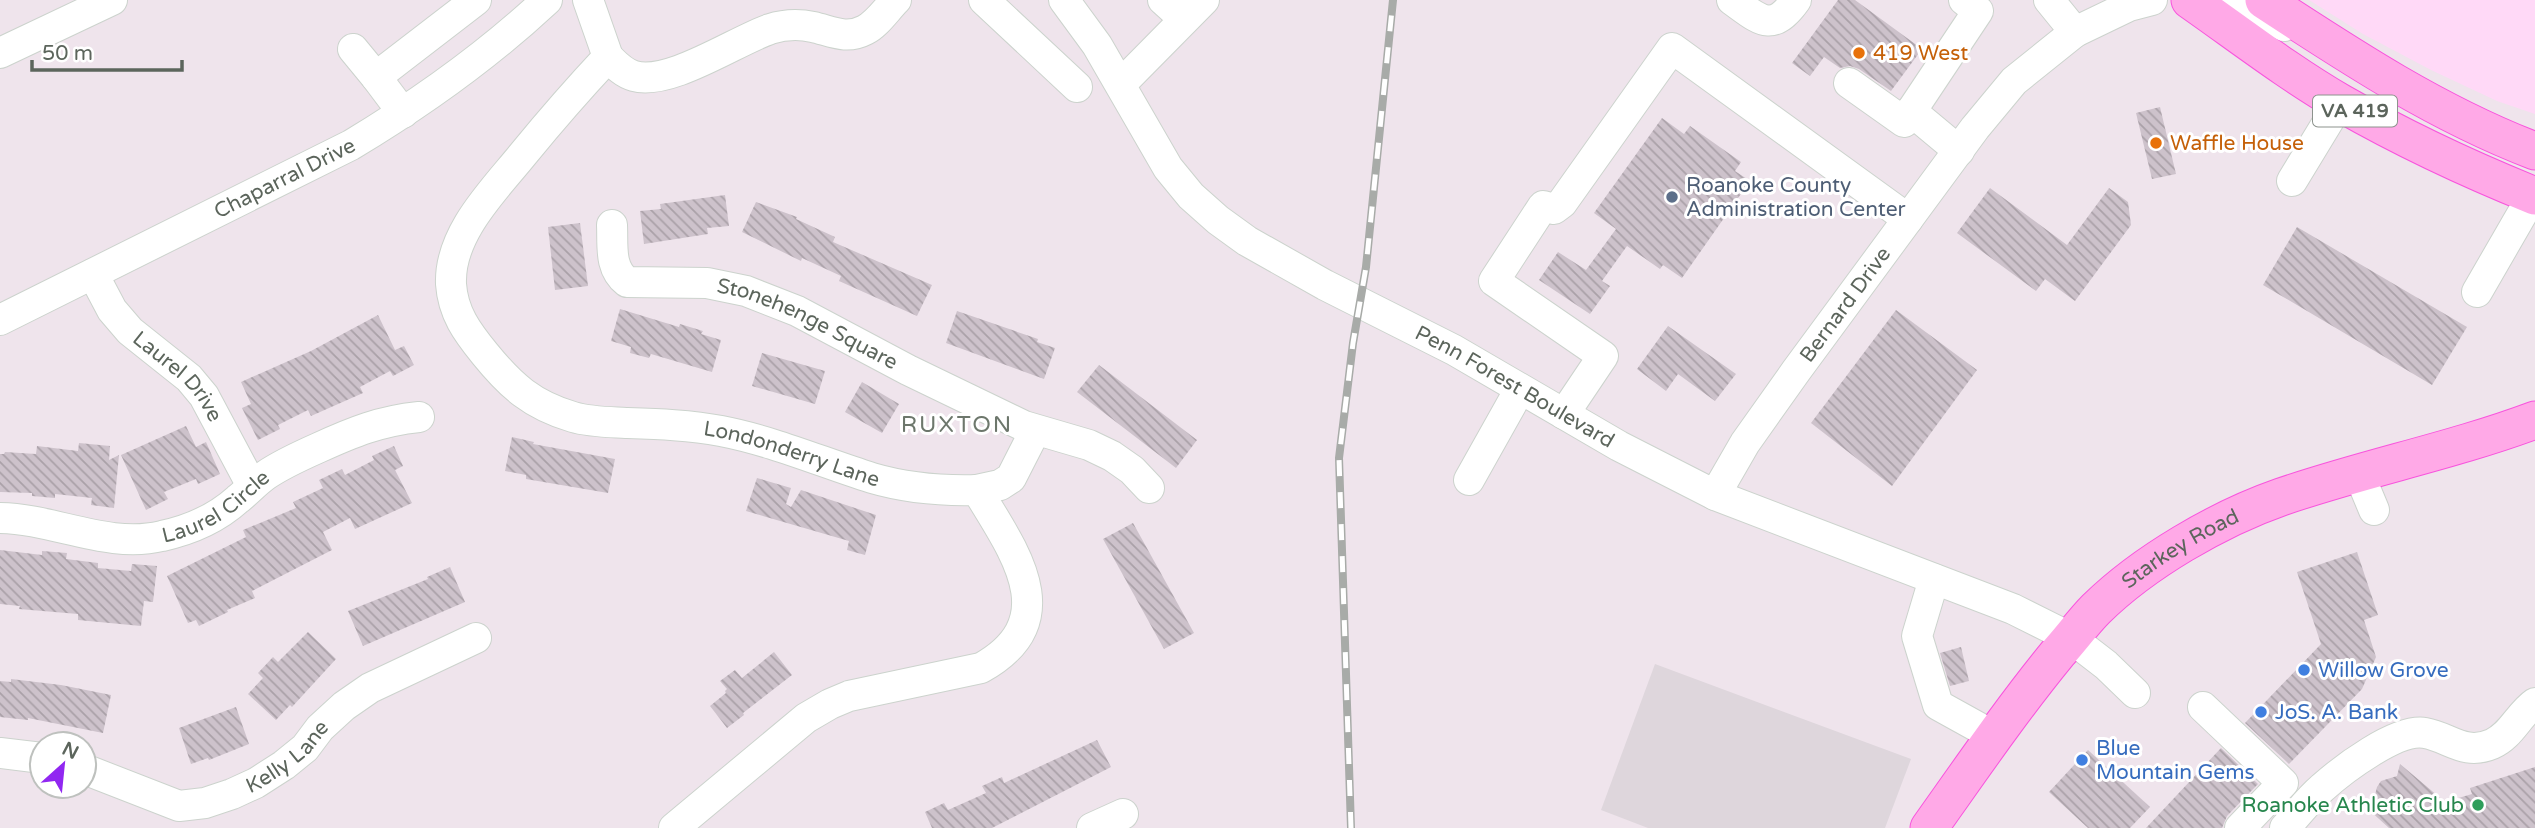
<svg xmlns="http://www.w3.org/2000/svg" width="2535" height="828" font-family="'Varela Round',sans-serif">
<defs>
<pattern id="building-back-hatch" width="6" height="6" patternUnits="userSpaceOnUse" patternTransform="scale(1.75)"><rect width="6" height="6" fill="#cdc2cb"/><path d="M-1 5l2 2M0 0l6 6M5-1l2 2" fill="none" stroke="#aaa1a8"/></pattern>
</defs>
<rect width="100%" height="100%" fill="#efe4ec"/>
<path fill="#ffd9f7" d="M2309 0H2535V114L2497 101 2431 70 2363 34Z"/>
<path fill="#ded6dc" d="M1655 664 1911 759 1885 828H1648L1601 810Z"/>
<g fill="url(#building-back-hatch)">
<path d="M1838 0H1855L1922 49 1891 91 1859 69 1850 66 1840 68 1824 57 1810 76 1792 63Z"/>
<path d="M2160 107 2176 174 2152 179 2136 113Z"/>
<path d="M1662 118 1684 134 1690 126 1741 162 1735 171 1750 181 1682 278 1663 265 1660 269 1627 246 1602 281 1610 286 1590 314 1539 280 1558 252 1586 270 1616 229 1594 213Z"/>
<path d="M1990 188 2067 245 2109 188 2128 202 2131 225 2075 301 2045 279 2036 291 1957 233Z"/>
<path d="M725 195 729 226 707 228 708 234 644 244 640 211 661 209 660 204Z"/>
<path d="M756 202 797 217 796 219 835 237 833 242 932 285 917 316 839 281 841 276 802 258 801 261 742 232Z"/>
<path d="M580 223 588 286 555 290 548 227Z"/>
<path d="M2297 227 2467 327 2432 385 2263 285Z"/>
<path d="M620 309 679 327 680 324 703 331 701 334 721 340 712 372 651 354 649 358 630 353 631 347 611 341Z"/>
<path d="M1896 310 1977 370 1892 486 1811 423Z"/>
<path d="M957 311 1038 339 1037 342 1055 348 1044 379 946 343Z"/>
<path d="M378 315 395 350 404 346 414 365 393 376 390 371 360 387 363 393 311 416 308 410 278 425 280 429 258 440 242 408 251 404 241 382 311 351Z"/>
<path d="M1668 326 1736 374 1715 401 1678 374 1666 391 1637 369Z"/>
<path d="M762 353 825 371 815 404 752 386Z"/>
<path d="M1099 365 1197 440 1176 468 1077 392Z"/>
<path d="M862 382 899 404 882 433 845 412Z"/>
<path d="M186 426 196 447 206 442 220 474 198 484 196 479 164 492 168 499 146 510 121 455Z"/>
<path d="M512 437 534 442 533 444 615 459 608 493 526 479V475L505 471Z"/>
<path d="M79 443 110 446 109 460 119 455 114 508 91 505 92 498 55 494V498L32 496V493L0 492V454H4L5 452 36 454 37 446 78 451Z"/>
<path d="M394 446 403 466 395 470 412 503 355 529 350 518 323 532 332 550 252 591 255 598 227 610 228 612 199 626 196 620 188 623 167 576 246 537 243 530 296 508 293 502 323 488 319 480 342 469 345 475 374 460 372 456Z"/>
<path d="M757 478 791 488 786 504 791 507 801 490 876 515 865 555 847 550 849 541 746 511Z"/>
<path d="M1133 523 1194 633 1164 649 1103 539Z"/>
<path d="M0 550 42 555V551L67 553 66 559 98 563V568L131 571 132 564 157 566 153 602 144 601 141 626 78 620V614L19 609 20 606 0 604Z"/>
<path d="M2357 552 2378 615 2364 620 2376 657 2362 689 2289 764 2245 723 2321 644 2297 572Z"/>
<path d="M450 567 465 602 363 646 348 611 428 579 427 577Z"/>
<path d="M308 632 336 659 292 707 290 705 276 720 248 694 263 678 258 673 273 657 278 662Z"/>
<path d="M1961 647 1969 681 1950 686 1940 653Z"/>
<path d="M774 652 792 675 743 713 744 715 727 728 710 706 726 693 725 691 727 689 720 681 735 670 742 678Z"/>
<path d="M11 679 61 685 111 695 103 733 28 718V720L0 717V681L11 682Z"/>
<path d="M236 707 249 744 209 760 208 758 191 764 179 728Z"/>
<path d="M1097 740 1111 767 992 828H932L925 812 944 803 948 810 986 793 982 786 1002 777 1004 783Z"/>
<path d="M2221 748 2258 784 2227 816 2222 828H2146Z"/>
<path d="M2088 750 2150 807 2130 828H2088L2049 792Z"/>
<path d="M2400 764 2445 802 2472 794 2470 788 2535 767V828H2389L2368 809 2373 803 2377 787 2381 781 2397 776Z"/>
</g>
<g fill="none" stroke-linecap="round" stroke-linejoin="round">
<defs>
<g id="minor">
<path id="s1" d="M588 0 608 57C579 88 551 120 524 153 495 189 449 233 451 284 453 313 467 332 485 354 511 386 532 405 573 417 590 422 608 422 626 423 657 424 690 425 721 431 773 441 821 462 872 478 906 488 942 491 977 490 1013 550 1067 620 981 668L849 696 830 704 806 718 674 828"/>
<path d="M984 0 1077 87"/>
<path id="s2" d="M1064 0 1097 45 1168 168 1191 196 1218 220 1247 241 1325 285 1454 350 1619 446 1715 495 2013 609 2071 638 2106 665 2135 693"/>
<path d="M1163 0 1184 19"/>
<path d="M1732 0C1760 20 1772 34 1796 0"/>
<path d="M2049 0 2075 32"/>
<path d="M2231 0 2284 26"/>
<path d="M353 49 376 77"/>
<path d="M0 53 112 0"/>
<path d="M608 57C616 65 623 73 634 76 670 86 735 41 770 29 783 25 799 24 813 27 831 31 846 40 865 30 877 24 886 10 896 0"/>
<path d="M1849 83 1904 122 1978 11 1964 0"/>
<path d="M1121 84 1204 0"/>
<path d="M1911 111 1959 151"/>
<path d="M403 113 376 77 476 0"/>
<path d="M2292 181 2340 102"/>
<path id="s3" d="M612 225C613 246 609 268 627 282L707 283 746 291 797 311 908 370 1024 426 1089 445 1112 456 1132 470 1149 488"/>
<path id="s4" d="M93 274 112 310 130 331 189 378 204 396 252 486"/>
<path d="M2477 292 2533 195"/>
<path id="s5" d="M0 320 351 145C421 103 487 56 547 0"/>
<path d="M1564 414 1603 356 1494 281 1543 206 1554 209 1562 203 1672 48 1908 219"/>
<path d="M2359 474 2374 510"/>
<path d="M1469 480 1520 389"/>
<path d="M977 490 1000 485 1011 478 1035 431"/>
<path id="s6" d="M1715 495 1745 443 1796 371 1975 128 2014 81 2075 32 2129 6 2152 0"/>
<path id="s7" d="M0 518C55 519 108 549 162 536 190 530 217 518 238 499 248 491 256 482 266 475 282 464 300 456 318 448 353 432 380 421 419 417"/>
<path d="M1934 579 1917 636 1938 705 1994 736"/>
<path d="M2203 707 2283 783 2240 828"/>
<path d="M0 753 42 758"/>
<path id="s8" d="M84 769 179 806 205 803 232 794 256 783 284 765 305 748 320 728 344 706 370 688 476 638"/>
<path d="M1092 828 1123 814"/>
<path d="M2285 828C2297 815 2308 800 2322 788 2342 770 2397 728 2425 733 2449 737 2464 756 2492 744 2511 736 2519 714 2535 703"/>
</g>
<g id="major">
<path d="M2190 0C2240 35 2289 73 2341 103 2404 139 2468 169 2535 196"/>
<path d="M2264 0C2351 57 2438 114 2535 151"/>
<path id="s9" d="M1929 828C1971 769 2012 709 2058 653 2071 639 2083 622 2096 609 2144 562 2218 519 2281 497 2365 468 2452 451 2535 420"/>
</g>
</defs>
<use href="#minor" stroke="#ccd3cd" stroke-width="32"/>
<use href="#major" stroke="#f854dd" stroke-width="39"/>
<use href="#minor" stroke="#fff" stroke-width="30"/>
<use href="#major" stroke="#ffa9e7" stroke-width="37"/>
<defs>
<path id="rail" d="M1351 828 1339 458 1353 343 1366 267 1393 0"/>
</defs>
<use href="#rail" stroke="#a8aba8" stroke-width="8"/>
<use href="#rail" stroke="#fff" stroke-width="5" stroke-dasharray="16" stroke-linecap="butt"/>
</g>
<g fill="#e8710a" stroke="#fff" stroke-width="2.5">
<circle cx="1859" cy="53" r="7"/>
<circle cx="2156" cy="143" r="7"/>
</g>
<circle fill="#5c6f8a" stroke="#fff" stroke-width="2.5" cx="1672" cy="197" r="7"/>
<g fill="#3f7fe0" stroke="#fff" stroke-width="2.5">
<circle cx="2304" cy="670" r="7"/>
<circle cx="2261" cy="712" r="7"/>
<circle cx="2082" cy="760" r="7"/>
</g>
<circle fill="#2e9e5b" stroke="#fff" stroke-width="2.5" cx="2478" cy="805" r="7"/>
<g text-anchor="middle" dominant-baseline="central" stroke-width="6" stroke-linejoin="round" paint-order="stroke">
<rect fill="#fff" stroke="#8d938d" stroke-width="2" x="2313" y="95.5" width="84" height="31" rx="5"/>
<g font-size="19" font-weight="bold" fill="#5c655c">
<text x="2355" y="111">VA 419</text>
</g>
<g font-size="21" fill="#c56008" stroke="#fff" text-anchor="start">
<text x="1873" y="53">419 West</text>
<text x="2170" y="143">Waffle House</text>
</g>
<g font-size="21" fill="#5c655c" stroke="#fff">
<text stroke="none"><textPath href="#s5" startOffset="318">Chaparral Drive</textPath></text>
<text stroke="none"><textPath href="#s6" startOffset="231">Bernard Drive</textPath></text>
<text stroke="none"><textPath href="#s3" startOffset="250">Stonehenge Square</textPath></text>
<text stroke="none"><textPath href="#s4" startOffset="135">Laurel Drive</textPath></text>
<text stroke="none"><textPath href="#s2" startOffset="611">Penn Forest Boulevard</textPath></text>
<text stroke="none"><textPath href="#s1" startOffset="754">Londonderry Lane</textPath></text>
<text stroke="none"><textPath href="#s7" startOffset="226">Laurel Circle</textPath></text>
<text stroke="none"><textPath href="#s9" startOffset="380">Starkey Road</textPath></text>
<text stroke="none"><textPath href="#s8" startOffset="224">Kelly Lane</textPath></text>
</g>
<g font-size="21" fill="#4e5e75" stroke="#fff" text-anchor="start">
<text x="1686" y="185">Roanoke County<tspan x="1686" dy="24">Administration Center</tspan></text>
</g>
<g font-size="21" fill="#366cbe" stroke="#fff" text-anchor="start">
<text x="2318" y="670">Willow Grove</text>
<text x="2275" y="712">JoS. A. Bank</text>
<text x="2096" y="748">Blue<tspan x="2096" dy="24">Mountain Gems</tspan></text>
</g>
<g font-size="21" fill="#27864d" stroke="#fff" text-anchor="end">
<text x="2464" y="805">Roanoke Athletic Club</text>
</g>
<g font-size="23" letter-spacing="2" fill="#6d776c" stroke="#fff">
<text x="957" y="425">RUXTON</text>
</g>
</g>
<g transform="translate(63 765) rotate(27)"><circle r="33" fill="#ffffff" stroke="#bec1be" stroke-width="2"/>
<path d="M0-5L12 26L0 18L-12 26Z" fill="#9127f1"/>
<text y="-10" font-size="19" font-weight="bold" text-anchor="middle" fill="#5c655c">N</text>
</g>
<path d="M32 60v10h150v-10" fill="none" stroke="#5c655c" stroke-width="3.5"/>
<text x="42" y="60" font-size="21" fill="#5c655c" stroke="#ffffff" stroke-width="5" paint-order="stroke">50 m</text>
</svg>
